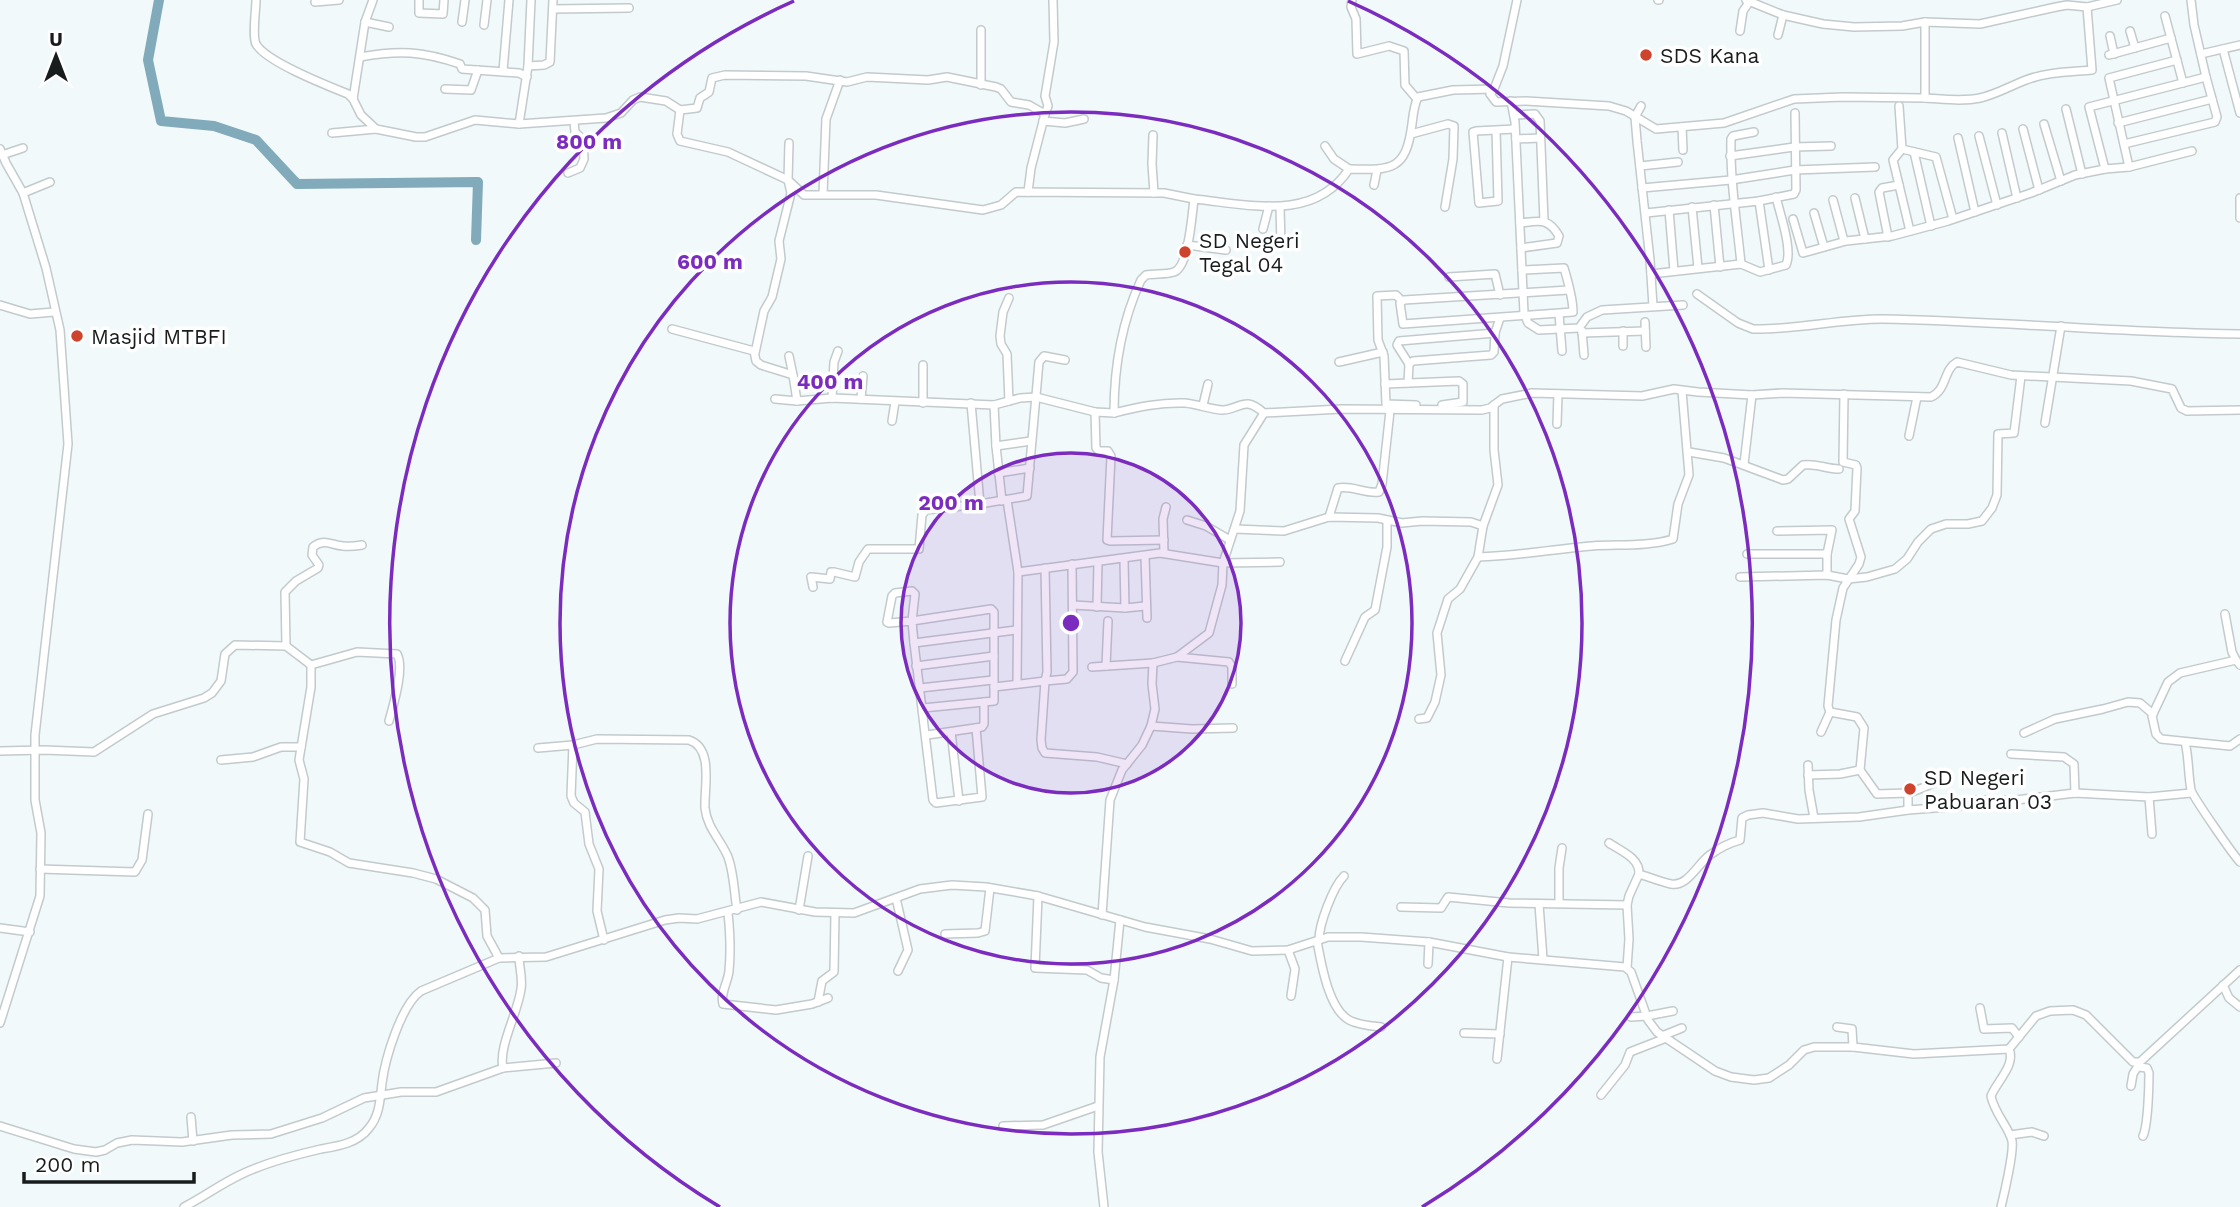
<svg xmlns="http://www.w3.org/2000/svg" width="2240" height="1207" font-family="'Work Sans',sans-serif">
<rect width="100%" height="100%" fill="#f1f9fb"/>
<g fill="none" stroke-linecap="round" stroke-linejoin="round">
<path stroke="#81abba" stroke-width="10" d="M159 0 148 60 161 121 214 126 256 140 297 184 478 182 476 240"/>
<defs>
<g id="minor">
<path d="M256 0C256 10 252 36 256 44 266 62 328 86 348 94L353 99 361 115 376 129 416 137H425L475 120 519 124 606 118 621 113 633 100 640 97 666 101 680 110"/>
<path d="M419 0V13L443 14 444 0"/>
<path d="M1352 0 1351 7 1356 19 1357 54 1389 46 1404 51 1405 85 1417 99"/>
<path d="M1658 0H1659"/>
<path d="M1746 0 1783 15 1823 24 1854 27 1902 26 1925 22 1980 24 2056 7 2067 5 2087 7 2117 0"/>
<path d="M315 2 339 0"/>
<path d="M553 9 629 8"/>
<path d="M2165 16 2183 83"/>
<path d="M365 22 389 27"/>
<path d="M462 22 465 0"/>
<path d="M484 25 487 0"/>
<path d="M981 30V85"/>
<path d="M1740 31 1743 11 1750 1"/>
<path d="M2130 31 2135 48"/>
<path d="M1778 35 1783 15"/>
<path d="M2110 36 2114 54"/>
<path d="M2223 49 2240 113"/>
<path d="M2201 54 2240 45"/>
<path d="M2109 55 2171 38"/>
<path d="M360 57C399 50 422 51 460 64L462 69 519 73 527 77"/>
<path d="M528 66 544 65 550 62 553 0"/>
<path d="M503 71 509 0"/>
<path d="M445 89 471 90 478 70"/>
<path d="M1494 89 1490 94 1496 102 1526 101 1609 106 1626 111 1656 129 1724 123 1794 99 1843 97 1925 98V22"/>
<path d="M1925 98C1943 99 1962 102 1980 98 1997 94 2010 86 2026 80 2046 72 2070 72 2092 70L2087 7"/>
<path d="M353 99 365 22 373 0"/>
<path d="M1511 101 1515 122 1524 313 1528 323 1539 330 1579 328 1587 317 1602 310 1683 305"/>
<path d="M1641 106 1635 117 1637 141 1650 260 1653 306"/>
<path d="M1899 106 1902 149 1936 157 1953 219"/>
<path d="M2066 109 2082 174"/>
<path d="M680 110 677 134 680 141 728 152 788 180 804 195H876L983 210 1001 205 1016 192 1164 193 1194 199"/>
<path d="M680 110 697 108 700 98 709 92 712 78 725 75 806 76 847 82 867 77 928 80 947 77 996 87 1001 89 1011 102 1029 105 1045 114 1031 168 1028 192"/>
<path d="M1045 114 1048 106 1045 96 1054 42 1053 0"/>
<path d="M1514 115 1535 114 1540 121 1544 221"/>
<path d="M1043 121 1065 123 1084 119"/>
<path d="M2118 123 2212 99"/>
<path d="M519 124 528 66 531 0"/>
<path d="M2044 124 2061 181"/>
<path d="M1682 127 1683 150"/>
<path d="M2023 129 2039 190"/>
<path d="M1496 130 1498 201 1479 203 1473 132 1476 131 1515 129"/>
<path d="M332 133 376 129"/>
<path d="M2002 133 2017 198"/>
<path d="M1411 134 1448 124 1454 126 1453 159 1445 207"/>
<path d="M1153 135 1152 164 1154 193"/>
<path d="M1979 136 1997 205"/>
<path d="M1958 138 1975 212"/>
<path d="M1516 139 1540 138"/>
<path d="M2124 144 2215 122 2217 117 2206 77"/>
<path d="M1325 146 1334 159 1349 169"/>
<path d="M0 149 6 163 23 193"/>
<path d="M1902 149 1893 160 1910 231"/>
<path d="M1914 152 1931 226"/>
<path d="M2 155 23 148"/>
<path d="M1730 156 1794 147 1831 146"/>
<path d="M1640 166 1678 162"/>
<path d="M2129 167 2109 78 2177 60"/>
<path d="M2105 169 2129 167 2192 151"/>
<path d="M568 173 580 168 584 159 583 140 575 132 574 121"/>
<path d="M1374 185 1377 170"/>
<path d="M1642 188 1731 180 1795 170 1875 167"/>
<path d="M823 194 826 119 840 80"/>
<path d="M1855 198 1865 239"/>
<path d="M2240 198V218"/>
<path d="M1833 200 1844 241"/>
<path d="M1759 201 1769 270"/>
<path d="M1714 205 1720 267"/>
<path d="M1280 207 1281 245"/>
<path d="M1692 207 1698 268"/>
<path d="M1669 210 1674 271"/>
<path d="M1646 213 1759 201 1794 194 1796 190 1795 113"/>
<path d="M1814 213 1824 247"/>
<path d="M1793 219 1803 253 1846 241 1892 236 1948 221 2031 193 2075 175 2105 169 2089 107 2206 77 2194 25 2191 0"/>
<path d="M1520 223C1539 221 1548 217 1559 236L1557 243 1521 248"/>
<path d="M1263 229 1269 206"/>
<path d="M1888 237 1879 192 1882 188 1899 185"/>
<path d="M1187 245 1226 250"/>
<path d="M1741 264C1737 222 1730 181 1731 139L1733 136 1754 132"/>
<path d="M1522 270 1564 268C1568 282 1573 298 1573 312L1403 324 1400 303 1404 300 1569 290"/>
<path d="M1651 274 1741 264 1760 272 1786 265C1793 250 1780 214 1776 197"/>
<path d="M1449 277 1495 274 1500 295"/>
<path d="M1697 294 1738 323 1753 329C1796 330 1839 319 1882 319 2001 321 2120 333 2240 334"/>
<path d="M1402 301 1396 295 1377 296 1378 340 1384 356 1386 404 1416 405"/>
<path d="M0 305 30 314 54 312"/>
<path d="M1559 314 1562 351"/>
<path d="M1645 322 1646 347"/>
<path d="M672 329 754 351 756 361 761 365 793 375 797 401"/>
<path d="M1582 331 1584 355"/>
<path d="M1623 331V346"/>
<path d="M1582 333 1645 331"/>
<path d="M755 353 764 311 772 297 781 259 779 241 791 193 788 180 789 143"/>
<path d="M789 356 793 375"/>
<path d="M1339 362 1383 352"/>
<path d="M1409 364 1397 345 1399 341 1495 333"/>
<path d="M923 365V403"/>
<path d="M1408 383 1409 364 1413 361 1491 355 1494 352 1495 333 1500 318"/>
<path d="M1385 384 1459 381 1463 384V402L1442 405"/>
<path d="M1844 394 1843 462 1856 465 1857 468 1855 511 1849 519 1861 557 1859 564 1843 588 1836 620 1828 706 1830 712 1857 717 1864 728 1860 770"/>
<path d="M832 398 834 362 838 351"/>
<path d="M775 399 797 401 832 398 994 405 1020 398 1036 397 1095 412 1114 413"/>
<path d="M861 399 863 376"/>
<path d="M1009 401 1007 354 1001 344 1000 336 1003 312 1009 298"/>
<path d="M971 403 980 504"/>
<path d="M994 405 996 446 1002 501"/>
<path d="M1203 405 1208 384"/>
<path d="M1095 412 1096 448 1099 451H1108L1111 456 1107 540 1110 541 1164 540"/>
<path d="M1264 413 1341 409 1482 410 1490 408 1502 399 1532 393 1642 396 1674 389 1698 392 1752 395 1782 393 1931 397C1947 390 1943 370 1957 362L2011 375 2131 381 2172 389 2181 408 2187 411 2240 410"/>
<path d="M892 421 895 402"/>
<path d="M2045 423 2061 326"/>
<path d="M1557 424 1558 394"/>
<path d="M1909 436 1917 397"/>
<path d="M996 446 1031 441"/>
<path d="M1689 452 1724 458 1783 480 1788 479 1803 465C1816 463 1826 469 1839 469"/>
<path d="M1744 464 1752 395"/>
<path d="M998 473 1030 468"/>
<path d="M1007 500 1018 572 1017 683"/>
<path d="M1329 517 1338 488C1352 485 1365 494 1379 492L1382 484 1390 411"/>
<path d="M1187 520 1206 526 1230 540"/>
<path d="M1483 526 1498 485 1494 450V405"/>
<path d="M1235 529 1284 531 1329 517 1378 518 1402 523 1422 521 1471 522 1483 526 1478 557 1460 589 1448 599 1437 633 1441 675 1435 702 1427 718 1419 719"/>
<path d="M1777 531 1832 530 1827 554"/>
<path d="M1164 553 1163 519 1166 507"/>
<path d="M1747 554H1827V575"/>
<path d="M1145 556 1147 618"/>
<path d="M1478 557C1517 556 1554 549 1592 546 1618 544 1647 547 1673 539L1678 504 1689 475 1682 391"/>
<path d="M1124 560 1125 608"/>
<path d="M1045 568 1047 672 1045 681 1067 679 1073 672 1072 564"/>
<path d="M1018 572 1160 553 1223 563 1280 562"/>
<path d="M1740 577 1827 575 1848 579 1867 577 1895 569 1907 559 1918 542 1931 529 1946 524H1968L1982 521 1992 508 1997 495 1998 434 2014 433 2021 376"/>
<path d="M813 587 811 577 830 579 831 572H834L855 577 859 562 868 549H919L922 515 926 510 980 504 1027 496 1039 362 1044 356 1065 360"/>
<path d="M1073 605 1125 608 1145 606"/>
<path d="M1097 607 1098 562"/>
<path d="M2225 614 2232 652 2236 660"/>
<path d="M914 643 1016 630"/>
<path d="M286 646 285 592 296 581 318 568 319 565 312 555 313 547C324 538 331 545 343 546 350 547 356 546 362 545"/>
<path d="M1177 657 1229 662 1232 667V684"/>
<path d="M1345 661 1365 617 1375 610 1387 547V521"/>
<path d="M2240 665 2236 660 2180 673 2168 682 2152 716 2156 734 2161 739 2230 746 2240 739"/>
<path d="M916 666 994 656"/>
<path d="M1106 666 1108 621"/>
<path d="M1092 667 1153 663"/>
<path d="M994 687 1045 681 1041 740 1042 748 1045 753 1097 757 1127 764"/>
<path d="M920 688 993 680"/>
<path d="M923 708 994 701V612L991 609 912 621 889 623 887 622 892 596 895 593 912 591 915 594 912 621 914 643 933 800 936 803 982 797 976 728"/>
<path d="M389 721C393 706 405 668 397 654L357 652 311 665V687L299 760 304 779 300 842 330 852 349 863 413 873 436 879 473 898 485 910 487 936 499 958"/>
<path d="M1151 726 1192 729 1233 728"/>
<path d="M951 732 959 801"/>
<path d="M1821 732 1830 712"/>
<path d="M2024 733 2055 719 2103 709 2128 702 2140 703 2153 714"/>
<path d="M927 735 982 727 984 724V702"/>
<path d="M2185 742C2189 758 2188 774 2191 790 2193 797 2234 856 2240 862"/>
<path d="M538 748 573 745"/>
<path d="M0 751 44 750 94 752 153 714 204 698 212 693 221 681 225 654 235 645 286 646 311 665"/>
<path d="M2011 754 2064 757 2074 764 2075 793"/>
<path d="M221 760 253 757 281 747H301"/>
<path d="M1808 765 1809 790 1814 818"/>
<path d="M1808 775 1840 774 1860 770 1877 794 1908 793V810"/>
<path d="M1908 793C1921 790 1933 782 1947 778"/>
<path d="M2149 797 2152 834"/>
<path d="M1609 843C1621 851 1640 858 1639 874"/>
<path d="M40 869 135 872 142 860 148 814"/>
<path d="M1038 896 1035 968 1087 970 1101 978 1114 980"/>
<path d="M896 898 908 950 898 971"/>
<path d="M1559 903V868L1562 848"/>
<path d="M1539 904 1543 959"/>
<path d="M1401 907 1441 908 1448 897 1509 903 1627 905 1629 896 1639 874C1649 877 1661 882 1671 884 1688 887 1698 863 1710 855 1719 848 1729 843 1740 840L1742 818 1748 815 1763 813 1798 819 1859 817 1908 810 1961 806 1976 800H2016L2075 793 2149 797 2191 793"/>
<path d="M799 910 808 856"/>
<path d="M728 913C730 932 731 951 729 971 728 982 720 993 723 1004L776 1010 812 1004 828 998"/>
<path d="M1102 915 1110 800 1122 770 1142 745 1151 726 1155 709 1152 684 1153 663 1177 657 1209 633 1222 585 1223 563 1240 511 1244 445 1264 413C1244 395 1241 409 1223 410 1212 410 1197 404 1185 403 1161 402 1138 407 1114 413 1114 367 1122 321 1141 280L1146 275C1155 273 1165 275 1174 272 1189 267 1192 214 1194 199 1247 204 1314 223 1349 169 1392 170 1406 171 1412 124 1413 115 1414 105 1418 97L1453 90 1494 89 1503 66 1517 0"/>
<path d="M0 928 30 932"/>
<path d="M945 934 978 933 985 931 990 888"/>
<path d="M604 940 597 911 599 869 589 844 585 812 574 803 571 796 573 745 597 739 689 740C714 748 704 788 705 808 707 828 721 840 728 857 734 873 734 892 737 910"/>
<path d="M1319 940C1319 924 1333 887 1344 876"/>
<path d="M1317 941C1321 962 1328 1008 1349 1020 1358 1025 1371 1026 1381 1027"/>
<path d="M1288 950 1295 969 1291 996"/>
<path d="M1428 964 1429 942"/>
<path d="M1627 968 1629 939 1627 905"/>
<path d="M2223 985 2229 998 2240 1007"/>
<path d="M818 1002 822 981 834 972 835 914"/>
<path d="M1980 1008 1984 1029 2012 1028 2019 1037"/>
<path d="M1631 1017 1647 1016 1673 1011"/>
<path d="M0 1023 40 896 41 833 35 800V735L68 444 60 330 46 268 23 193 50 182"/>
<path d="M1837 1027 1852 1029 1853 1047"/>
<path d="M1464 1033 1500 1034"/>
<path d="M1662 1036 1682 1028"/>
<path d="M1497 1059 1508 957"/>
<path d="M2139 1067 2147 1068 2149 1073C2149 1086 2148 1125 2143 1136"/>
<path d="M503 1068C498 1047 518 1013 521 989 523 978 519 967 519 956"/>
<path d="M2131 1086 2133 1074 2138 1066"/>
<path d="M1601 1095 1625 1065 1630 1052 1666 1038"/>
<path d="M191 1117 193 1141"/>
<path d="M0 1126 74 1149 96 1152 105 1150 117 1143 132 1140 182 1142 232 1135 271 1134 322 1118 364 1098 401 1092H436L503 1068 556 1063"/>
<path d="M1003 1126 1043 1125 1098 1106"/>
<path d="M2010 1135 2032 1132 2044 1136"/>
<path d="M184 1207C203 1197 221 1184 240 1175 264 1163 295 1155 321 1149 339 1146 358 1143 369 1128 380 1115 380 1099 382 1083 385 1059 401 1005 421 991L499 958 546 957 665 920 679 918 697 919 761 902 815 912 854 913 920 889 952 885 986 887 1038 896 1145 927 1210 939 1252 951 1288 950 1328 937H1361L1429 942 1508 957 1625 967 1631 972 1648 1020 1657 1032 1715 1071 1731 1077 1754 1080 1769 1078 1789 1065 1804 1050 1814 1047H1853L1914 1054 2009 1049 2036 1016 2050 1011 2073 1010 2086 1015 2133 1062H2140L2240 970"/>
<path d="M1104 1207 1098 1152 1100 1057 1114 980 1120 920"/>
<path d="M2001 1207C2004 1195 2014 1152 2012 1141 2010 1129 1994 1113 1991 1096 1997 1081 2016 1065 2009 1049"/>
</g>
</defs>
<use href="#minor" stroke="#c3cacc" stroke-width="10"/>
<use href="#minor" stroke="#fff" stroke-width="7"/>
</g>
<circle cx="1071" cy="623" r="170" fill="#7b2cbf" fill-opacity=".12"/>
<g fill="none" stroke="#7b2cbf" stroke-width="3.5">
<circle cx="1071" cy="623" r="170"/>
<circle cx="1071" cy="623" r="341"/>
<circle cx="1071" cy="623" r="511"/>
<path d="M720 1207A681 681 0 0 1 794 1M1348 1A681 681 0 0 1 1422 1207"/>
</g>
<g fill="#ce432b" stroke="#fff" stroke-width="2.5">
<circle cx="1646" cy="55" r="7"/>
<circle cx="1185" cy="252" r="7"/>
<circle cx="77" cy="336" r="7"/>
<circle cx="1910" cy="789" r="7"/>
</g>
<g text-anchor="middle" dominant-baseline="central" stroke-width="7" stroke-linejoin="round" paint-order="stroke">
<g font-size="21" fill="#191c1d" stroke="#fff" text-anchor="start">
<text x="1660" y="55">SDS Kana</text>
<text x="1199" y="240">SD Negeri<tspan x="1199" dy="24">Tegal 04</tspan></text>
<text x="91" y="336">Masjid MTBFI</text>
<text x="1924" y="777">SD Negeri<tspan x="1924" dy="24">Pabuaran 03</tspan></text>
</g>
</g>
<circle cx="1071" cy="623" r="10" fill="#7b2cbf" stroke="#fff" stroke-width="3.5"/>
<g font-size="21" text-anchor="middle" font-weight="bold" fill="#7b2cbf" stroke="#fff" stroke-width="7" stroke-linejoin="round" paint-order="stroke">
<text x="589" y="149">800 m</text>
<text x="710" y="269">600 m</text>
<text x="830" y="389">400 m</text>
<text x="951" y="510">200 m</text>
</g>
<g transform="translate(56 56)" stroke="#ffffff" stroke-width="5" paint-order="stroke">
<path d="M0-5L12 26L0 18L-12 26Z" fill="#191c1d"/>
<text y="-10" font-size="19" font-weight="bold" text-anchor="middle" fill="#191c1d">U</text>
</g>
<path d="M24 1172v10h170v-10" fill="none" stroke="#191c1d" stroke-width="3.5"/>
<text x="35" y="1172" font-size="21" fill="#191c1d" stroke="#ffffff" stroke-width="5" paint-order="stroke">200 m</text>
</svg>
